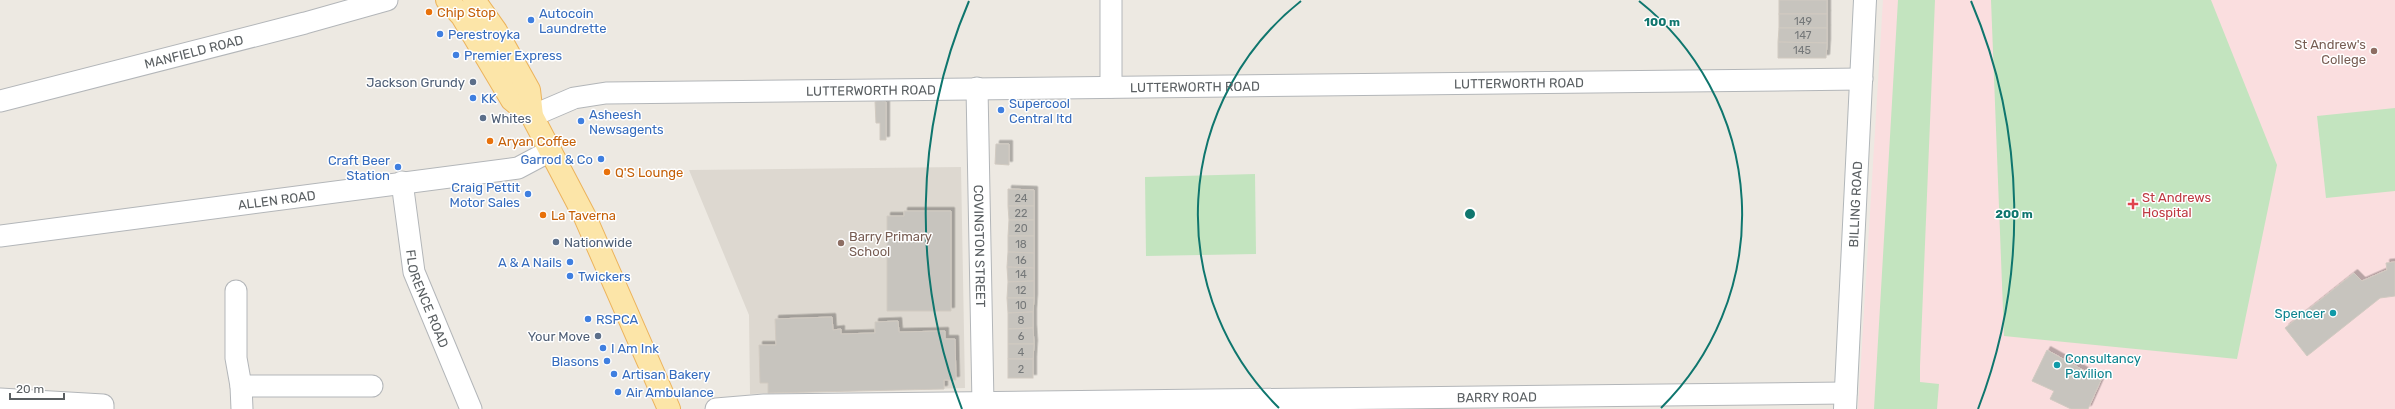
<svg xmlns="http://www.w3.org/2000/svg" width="2395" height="409" font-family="Rubik,sans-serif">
<defs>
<filter id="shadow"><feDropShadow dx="3.5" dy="-3.5" stdDeviation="0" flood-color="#0004"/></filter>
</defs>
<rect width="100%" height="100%" fill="#ede9e2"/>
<path fill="#ddd8d0" d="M961 167 965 388 750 394 749 315 689 170Z"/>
<path fill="#fadedf" d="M1883 0H2395V409H1858Z"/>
<g fill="#c3e4bf">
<path d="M1898 0H1935L1920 366V382L1939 384 1937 409H1874Z"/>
<path d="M1991 0H2211L2277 165 2237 359 2004 336Z"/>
<path d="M2395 108V191L2326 198 2317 116Z"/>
<path d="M1255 174 1256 254 1146 256 1145 177Z"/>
</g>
<g fill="#c7c4be" stroke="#d1cac1" filter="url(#shadow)">
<rect x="1779" y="0" width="48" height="14"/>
<rect x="1779" y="14" width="48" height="14"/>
<path d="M1779 28H1827V43L1778 42Z"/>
<path d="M1778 42 1827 43 1826 58H1778Z"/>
<path d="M881 101 886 102V140H880V123H876L875 102Z"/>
<path d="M996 144H1009V165L995 164Z"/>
<path d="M1008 189 1034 190V206H1008Z"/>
<path d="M1008 206H1034V220H1009Z"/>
<path d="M904 211H951V311H887V216H904Z"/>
<path d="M1009 220H1034V236H1008Z"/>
<path d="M1008 236H1034V253L1008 252Z"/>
<path d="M1008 252 1034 253V268L1007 267Z"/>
<path d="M2395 262V296L2380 298 2307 356 2285 328 2354 273 2362 281 2387 270 2386 263Z"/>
<path d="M1007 267 1034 268V281L1008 282Z"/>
<path d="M1034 281V298H1007L1008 282Z"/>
<path d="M1007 298H1034L1033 312 1008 313Z"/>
<path d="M1033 312V328L1008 329V313Z"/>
<path d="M832 317 833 330 841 329V334L875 333V322L898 321 899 332 945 331V339H955L956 380H944V389L768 393V383H760L759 345H776L775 319Z"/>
<path d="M1033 328 1034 344H1008V329Z"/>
<path d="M1008 344H1034L1033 359H1008Z"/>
<path d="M2047 350 2101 380 2088 409H2071L2050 399 2054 391 2032 381Z"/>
<rect x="1008" y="359" width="25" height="19"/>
</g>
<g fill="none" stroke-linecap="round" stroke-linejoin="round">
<defs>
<g id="street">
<path d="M1111 0V87"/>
<path id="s1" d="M977 88 983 404"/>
<path id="s2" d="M0 101 305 23 387 0"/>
<path id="s3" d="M532 116 574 98 606 93 1862 79"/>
<path id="s4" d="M402 182 414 272 471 409"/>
<path id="s5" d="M0 236 518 168 550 151"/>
<path d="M236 291V358L241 386"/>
<path d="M0 399 103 405V409"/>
<path d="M242 409 241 386H372"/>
<path id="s6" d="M716 409 764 405 1846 393"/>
</g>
<g id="secondary">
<path id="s7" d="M1845 409 1865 0"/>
</g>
<g id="primary">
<path d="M447 0 462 16 512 100 532 116"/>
<path d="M474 0 496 31 529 90 532 116 585 217 669 409"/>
</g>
</defs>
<use href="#street" stroke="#b3b6b9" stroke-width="23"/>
<use href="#secondary" stroke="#b1b6b9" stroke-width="24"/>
<use href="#primary" stroke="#ecb35c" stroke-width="24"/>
<use href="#street" stroke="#fff" stroke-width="21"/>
<use href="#secondary" stroke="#fff" stroke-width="22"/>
<use href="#primary" stroke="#fce5a8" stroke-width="22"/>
</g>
<g fill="none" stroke="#0f766e" stroke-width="2">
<path d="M1279 408A272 272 0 0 1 1301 1M1639 1A272 272 0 0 1 1661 408"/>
<path d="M962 409A544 544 0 0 1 969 1M1971 1A544 544 0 0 1 1978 409"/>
</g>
<g fill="#e8710a" stroke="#fff" stroke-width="1.5">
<circle cx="429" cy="12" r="4"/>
<circle cx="490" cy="141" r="4"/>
<circle cx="607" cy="172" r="4"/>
<circle cx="543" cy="215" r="4"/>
</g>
<g fill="#3f7fe0" stroke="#fff" stroke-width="1.5">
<circle cx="531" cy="20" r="4"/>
<circle cx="440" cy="34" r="4"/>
<circle cx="456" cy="55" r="4"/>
<circle cx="473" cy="98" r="4"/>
<circle cx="1001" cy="110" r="4"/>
<circle cx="581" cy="121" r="4"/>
<circle cx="601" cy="159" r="4"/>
<circle cx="398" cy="167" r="4"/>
<circle cx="528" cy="194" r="4"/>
<circle cx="570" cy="262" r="4"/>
<circle cx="570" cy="276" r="4"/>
<circle cx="588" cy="319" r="4"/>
<circle cx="603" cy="348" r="4"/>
<circle cx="607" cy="361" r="4"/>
<circle cx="614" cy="374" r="4"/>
<circle cx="618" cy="392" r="4"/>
</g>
<g fill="#8d6e63" stroke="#fff" stroke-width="1.5">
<circle cx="2374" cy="51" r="4"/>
<circle cx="841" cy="243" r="4"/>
</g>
<g fill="#5c6f8a" stroke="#fff" stroke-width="1.5">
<circle cx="473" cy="82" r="4"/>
<circle cx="483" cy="118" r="4"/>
<circle cx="556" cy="242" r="4"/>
<circle cx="598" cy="336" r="4"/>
</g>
<path fill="#e0444e" stroke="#fff" stroke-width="1.5" d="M2131 198h4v4h4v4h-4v4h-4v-4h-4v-4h4z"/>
<g fill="#0f9aa8" stroke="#fff" stroke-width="1.5">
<circle cx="2333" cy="313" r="4"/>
<circle cx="2057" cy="365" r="4"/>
</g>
<g text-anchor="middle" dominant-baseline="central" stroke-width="3" stroke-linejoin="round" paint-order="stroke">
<g font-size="11" fill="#757879">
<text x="1803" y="21">149</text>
<text x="1803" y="35">147</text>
<text x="1802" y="50">145</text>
<text x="1021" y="198">24</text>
<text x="1021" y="213">22</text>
<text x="1021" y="228">20</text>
<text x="1021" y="244">18</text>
<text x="1021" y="260">16</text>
<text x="1021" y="274">14</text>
<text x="1021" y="290">12</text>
<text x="1021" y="305">10</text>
<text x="1021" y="320">8</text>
<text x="1021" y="336">6</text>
<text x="1021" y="352">4</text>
<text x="1021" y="369">2</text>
</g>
<g font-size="13" fill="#c56008" stroke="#fff" text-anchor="start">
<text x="437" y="12">Chip Stop</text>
<text x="498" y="141">Aryan Coffee</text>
<text x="615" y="172">Q'S Lounge</text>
<text x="551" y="215">La Taverna</text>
</g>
<g font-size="13" fill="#366cbe" stroke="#fff" text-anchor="start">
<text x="539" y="13">Autocoin<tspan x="539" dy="15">Laundrette</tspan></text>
<text x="448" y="34">Perestroyka</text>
<text x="464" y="55">Premier Express</text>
<text x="481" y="98">KK</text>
<text x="1009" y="103">Supercool<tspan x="1009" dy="15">Central ltd</tspan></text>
<text x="589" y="114">Asheesh<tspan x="589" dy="15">Newsagents</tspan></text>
<text x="593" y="159" text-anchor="end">Garrod &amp; Co</text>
<text x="390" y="160" text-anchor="end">Craft Beer<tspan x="390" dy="15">Station</tspan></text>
<text x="520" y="187" text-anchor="end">Craig Pettit<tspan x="520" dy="15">Motor Sales</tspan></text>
<text x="562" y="262" text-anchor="end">A &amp; A Nails</text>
<text x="578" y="276">Twickers</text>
<text x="596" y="319">RSPCA</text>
<text x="611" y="348">I Am Ink</text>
<text x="599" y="361" text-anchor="end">Blasons</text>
<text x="622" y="374">Artisan Bakery</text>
<text x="626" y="392">Air Ambulance</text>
</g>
<g font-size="13" fill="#785e54" stroke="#fff" text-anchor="end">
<text x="2366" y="44">St Andrew's<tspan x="2366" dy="15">College</tspan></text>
<text x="849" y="236" text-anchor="start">Barry Primary<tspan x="849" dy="15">School</tspan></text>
</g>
<g font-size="13" fill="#5a5f62" stroke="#fff">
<text stroke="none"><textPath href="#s2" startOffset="200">MANFIELD ROAD</textPath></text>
<text stroke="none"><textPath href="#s3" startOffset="991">LUTTERWORTH ROAD</textPath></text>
<text stroke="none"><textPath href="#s3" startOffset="667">LUTTERWORTH ROAD</textPath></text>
<text stroke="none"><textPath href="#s3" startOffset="343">LUTTERWORTH ROAD</textPath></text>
<text stroke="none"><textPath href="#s5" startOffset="279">ALLEN ROAD</textPath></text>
<text stroke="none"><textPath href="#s7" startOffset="205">BILLING ROAD</textPath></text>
<text stroke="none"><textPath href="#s1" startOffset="158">COVINGTON STREET</textPath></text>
<text stroke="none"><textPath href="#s4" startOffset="120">FLORENCE ROAD</textPath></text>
<text stroke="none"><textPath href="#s6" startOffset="781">BARRY ROAD</textPath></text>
</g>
<g font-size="13" fill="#4e5e75" stroke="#fff" text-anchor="end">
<text x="465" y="82">Jackson Grundy</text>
<text x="491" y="118" text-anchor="start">Whites</text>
<text x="564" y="242" text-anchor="start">Nationwide</text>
<text x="590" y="336">Your Move</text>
</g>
<g font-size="13" fill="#be3a42" stroke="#fff" text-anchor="start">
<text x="2142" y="197">St Andrews<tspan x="2142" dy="15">Hospital</tspan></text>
</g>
<g font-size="13" fill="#0d838f" stroke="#fff" text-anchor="end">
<text x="2325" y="313">Spencer</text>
<text x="2065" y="358" text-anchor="start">Consultancy<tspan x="2065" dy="15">Pavilion</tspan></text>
</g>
</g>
<circle cx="1470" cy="214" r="6" fill="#0f766e" stroke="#fff" stroke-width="2"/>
<g font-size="12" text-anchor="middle" font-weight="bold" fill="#0f766e" stroke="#fff" stroke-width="3" stroke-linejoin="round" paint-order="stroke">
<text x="1662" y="26">100 m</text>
<text x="2014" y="218">200 m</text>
</g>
<path d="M10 393v6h54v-6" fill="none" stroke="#5a5f62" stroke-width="2"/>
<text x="16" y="393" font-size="12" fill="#5a5f62" stroke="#ffffff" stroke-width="3" paint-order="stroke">20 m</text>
</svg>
